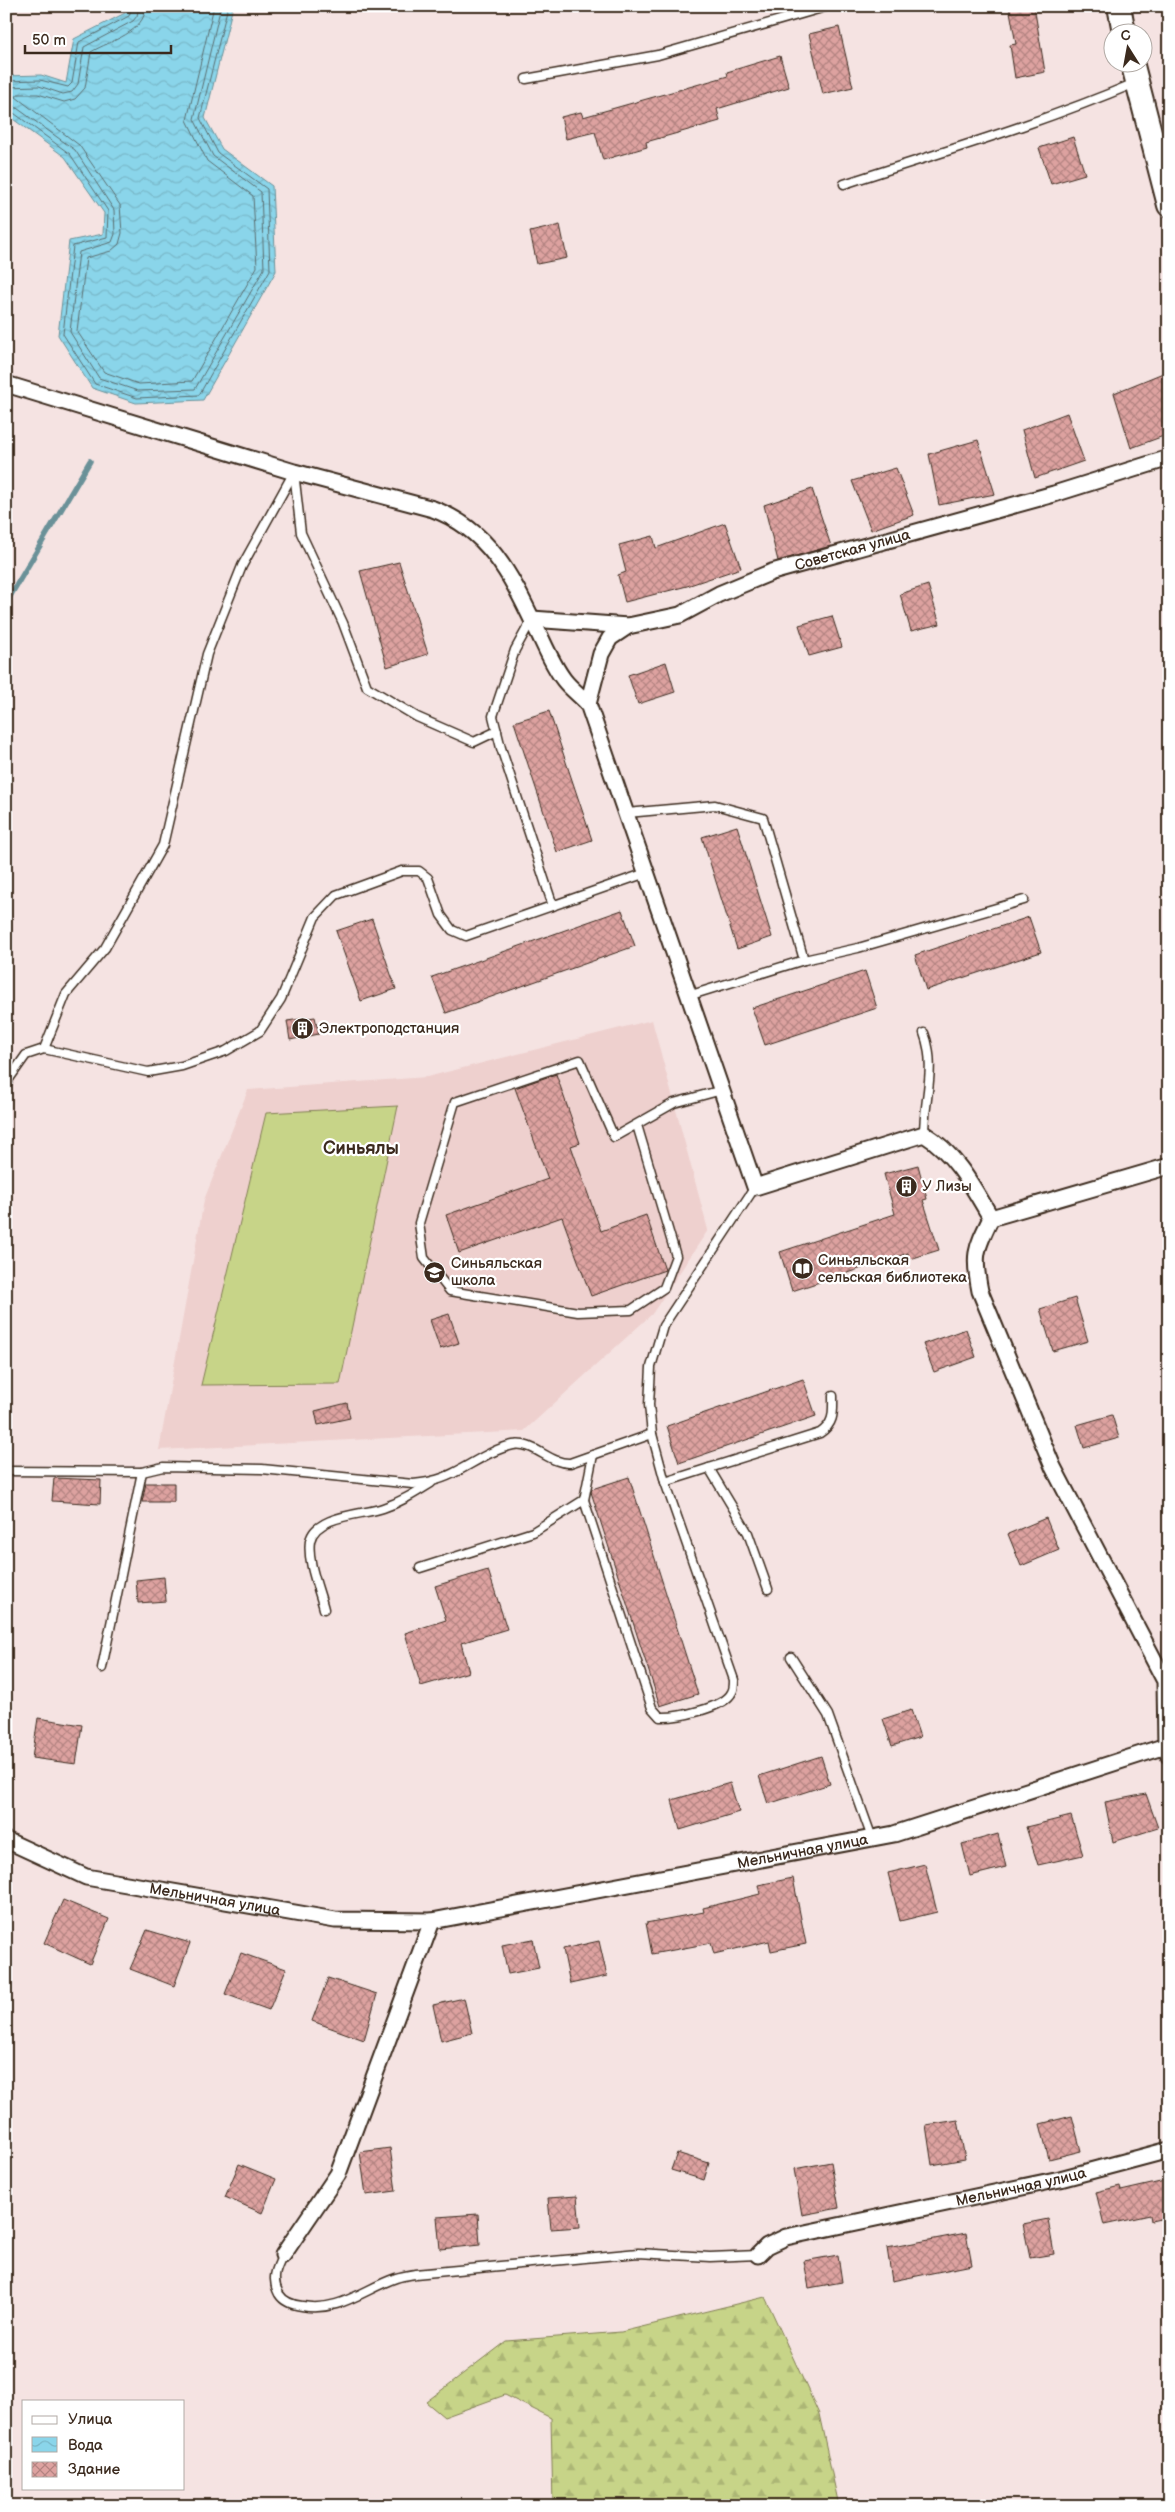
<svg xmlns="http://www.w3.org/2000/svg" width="1175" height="2512" font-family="'Balsamiq Sans',sans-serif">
<defs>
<pattern id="forest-firs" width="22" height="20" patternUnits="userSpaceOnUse" patternTransform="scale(1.25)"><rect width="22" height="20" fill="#c7d488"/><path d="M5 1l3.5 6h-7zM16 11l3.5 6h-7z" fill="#acb675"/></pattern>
<pattern id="water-waves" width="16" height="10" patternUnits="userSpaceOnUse" patternTransform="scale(1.25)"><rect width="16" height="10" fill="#8ad5ea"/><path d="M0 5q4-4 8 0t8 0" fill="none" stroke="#78b7c8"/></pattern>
<pattern id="building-cross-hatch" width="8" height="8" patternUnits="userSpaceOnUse" patternTransform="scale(1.25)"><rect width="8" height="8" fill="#dda2a0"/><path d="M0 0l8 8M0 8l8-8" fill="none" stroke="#b48482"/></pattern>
</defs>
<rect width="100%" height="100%" fill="#f5e3e2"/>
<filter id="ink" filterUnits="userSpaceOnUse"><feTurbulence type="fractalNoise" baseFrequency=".02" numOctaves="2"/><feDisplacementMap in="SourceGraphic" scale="10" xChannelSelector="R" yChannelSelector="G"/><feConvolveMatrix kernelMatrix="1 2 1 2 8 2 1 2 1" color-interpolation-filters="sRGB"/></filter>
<g filter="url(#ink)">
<path fill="#eed0ce" d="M652 1020 708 1230 652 1314 524 1431 159 1450 204 1200 248 1090 427 1077Z"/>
<path fill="url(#forest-firs)" stroke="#817f53" d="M765 2297 819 2414 839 2506H553L551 2418 505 2395 444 2417 426 2402 506 2341 621 2332Z"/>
<path fill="#c7d488" stroke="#817f53" d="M398 1106 340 1384 201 1385 266 1113Z"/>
<path fill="url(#water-waves)" stroke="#6a9198" d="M128 6H233L205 118 222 149 272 186 276 271 203 400 136 403 92 388 58 335 69 241 103 234 104 213 65 157 6 114V76L41 75 66 83 74 39 127 12Z"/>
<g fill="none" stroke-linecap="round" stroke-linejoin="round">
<g stroke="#5b6e70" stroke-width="1">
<path d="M146 6C145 33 111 40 91 52L85 88 75 99 64 102 38 94H18L16 97 79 145 120 205 122 233 119 244 111 251 86 258 77 331 104 372 139 384 192 381 257 267 253 196 207 161 187 120 214 6"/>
<path d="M6 81 40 80 68 87 72 83 79 42 129 16 132 6"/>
<path d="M6 87 39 86 63 94 72 92 78 84 84 47 133 21 137 16 139 6"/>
<path d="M6 104 14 106 75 150 114 210 115 234 112 242 79 252 70 332 99 378 138 391 195 389 264 269 261 192 213 156 194 119 221 6"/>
<path d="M6 110 11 111 70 154 108 211 107 237 73 246 63 334 95 384 137 398 199 395 270 270 267 189 218 153 200 118 228 6"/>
</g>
<path stroke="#6a9198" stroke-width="5.5" d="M6 603 90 461"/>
</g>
<g fill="url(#building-cross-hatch)" stroke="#3b2a1e">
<path d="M1009 6H1034L1045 72 1015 78 1010 45 1016 44Z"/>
<path d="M839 27 853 87 823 94 809 34Z"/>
<path d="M780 56 789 87 717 109 720 121 646 142 647 147 603 160 595 132 566 139 561 117 581 112 583 117 728 76 727 72Z"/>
<path d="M1073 137 1085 174 1051 184 1039 148Z"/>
<path d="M560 225 567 258 537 264 530 232Z"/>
<path d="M1163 373 1169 392V434L1131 448 1114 393Z"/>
<path d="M1067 413 1084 461 1035 478 1022 430Z"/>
<path d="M978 440 995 494 939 505 929 454Z"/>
<path d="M896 468 914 515 871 530 852 481Z"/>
<path d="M812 489 831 546 778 561 764 505Z"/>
<path d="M725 523 741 568 687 586 625 602 618 575 626 572 619 545 653 536 656 548Z"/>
<path d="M399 562 428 654 387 667 360 571Z"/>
<path d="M928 585 940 624 911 631 900 594Z"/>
<path d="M832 616 842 647 809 656 799 625Z"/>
<path d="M666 662 675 692 638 704 628 675Z"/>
<path d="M549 711 592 840 557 852 514 722Z"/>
<path d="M737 826 772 937 737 949 702 837Z"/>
<path d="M622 910 635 946 446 1013 432 977Z"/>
<path d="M1029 917 1041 952 926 990 915 955Z"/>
<path d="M372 919 396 989 361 1001 336 931Z"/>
<path d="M865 971 877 1008 765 1045 752 1008Z"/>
<path d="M315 1017 319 1034 290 1040 287 1021Z"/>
<path d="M556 1074 580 1143 571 1146 601 1231 646 1215 665 1270 591 1296 562 1217 459 1253 446 1215 548 1179 515 1088Z"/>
<path d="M918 1165 927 1199 923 1200 939 1250 910 1259 908 1253 792 1291 780 1252 895 1214 884 1174Z"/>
<path d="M1075 1298 1088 1341 1053 1351 1040 1309Z"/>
<path d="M449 1314 459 1343 440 1349 430 1320Z"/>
<path d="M966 1329 976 1357 934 1372 923 1344Z"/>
<path d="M803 1379 816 1416 679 1463 667 1426Z"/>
<path d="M347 1403 350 1418 318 1425 315 1411Z"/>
<path d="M1112 1415 1119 1438 1084 1448 1077 1425Z"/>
<path d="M629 1477 698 1694 660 1706 591 1492 592 1489Z"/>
<path d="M54 1478 101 1480 100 1504 52 1501Z"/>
<path d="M146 1483H174V1502H142Z"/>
<path d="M1046 1518 1059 1550 1021 1566 1008 1534Z"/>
<path d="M488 1570 507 1629 461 1643 469 1672 421 1686 405 1633 446 1620 435 1586Z"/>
<path d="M164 1577 166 1601 138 1603 136 1580Z"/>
<path d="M911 1710 920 1737 892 1746 883 1719Z"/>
<path d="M38 1718 82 1725 76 1764 32 1758Z"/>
<path d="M821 1756 830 1784 768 1804 759 1776Z"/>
<path d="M730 1783 739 1812 680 1830 672 1800Z"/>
<path d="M1146 1794 1158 1828 1113 1842 1105 1802Z"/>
<path d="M1071 1816 1083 1855 1038 1865 1026 1827Z"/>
<path d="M998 1834 1006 1867 970 1876 962 1844Z"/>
<path d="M925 1864 937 1912 900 1921 888 1873Z"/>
<path d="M793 1878 806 1944 771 1951 769 1941 714 1954 711 1943 652 1954 646 1923 704 1912 703 1908 760 1894 758 1885Z"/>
<path d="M63 1900 109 1919 90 1964 44 1943Z"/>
<path d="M147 1930 190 1943 174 1986 130 1969Z"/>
<path d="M533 1939 539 1968 508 1974 502 1945Z"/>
<path d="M599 1941 607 1976 570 1984 563 1949Z"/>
<path d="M241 1953 286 1969 269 2010 225 1994Z"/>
<path d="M328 1978 377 1994 364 2040 312 2021Z"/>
<path d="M464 1998 472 2033 441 2041 433 2005Z"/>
<path d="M1072 2116 1081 2151 1049 2159 1040 2124Z"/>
<path d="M958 2120 965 2159 932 2165 926 2125Z"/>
<path d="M390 2148 396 2191 366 2195 360 2152Z"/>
<path d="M677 2153 709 2163 704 2180 671 2170Z"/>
<path d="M831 2162 839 2208 802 2215 794 2169Z"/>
<path d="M239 2164 276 2179 262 2213 225 2197Z"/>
<path d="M1169 2180V2217L1151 2221 1150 2215 1104 2225 1096 2192 1120 2186 1121 2191Z"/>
<path d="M577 2196 580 2227 551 2229 548 2198Z"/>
<path d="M478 2214 480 2245 440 2249 437 2217Z"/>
<path d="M1048 2219 1054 2254 1030 2258 1023 2224Z"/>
<path d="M966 2233 972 2265 892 2281 887 2248Z"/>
<path d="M838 2255 842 2282 809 2288 804 2261Z"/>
</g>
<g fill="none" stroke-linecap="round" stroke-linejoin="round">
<defs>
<g id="lane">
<path d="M526 79 658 55 829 6"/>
<path d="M844 184C942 152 1041 123 1135 83"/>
<path d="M294 472 301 533 343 623 367 687 417 717 474 742 497 731"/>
<path d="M532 619 515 650 493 716 501 748 553 906"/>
<path d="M627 813 715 805 763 818 804 960"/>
<path d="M688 996 804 960 858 948 1024 900"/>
<path d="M924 1033C937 1067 924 1099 924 1134"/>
<path d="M44 1049 66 994 105 948 163 845 207 654 242 566 294 472"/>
<path d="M6 1087 9 1079 26 1055 44 1049 148 1072 182 1066 226 1051 260 1031 281 999 315 917 336 895 402 871H419L428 878 441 915 452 930 466 936 646 873"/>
<path d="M637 1125 676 1256 664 1288 631 1310 578 1312 450 1291 424 1258 419 1223 455 1102 580 1060 614 1137 674 1103 722 1090"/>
<path d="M709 1468 748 1533 768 1589"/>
<path d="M6 1471 142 1472 163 1467 262 1469 413 1484C419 1483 426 1483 432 1481 460 1475 484 1451 513 1445 534 1441 549 1464 570 1463L652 1434"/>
<path d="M665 1482 820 1433C835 1423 833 1412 833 1396"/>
<path d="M584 1500 652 1708 660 1717C676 1718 725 1708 732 1692 734 1689 734 1684 734 1680L665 1482 652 1434 649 1405 651 1367 663 1326 755 1187"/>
<path d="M420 1568 533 1532 584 1500 593 1455"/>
<path d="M324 1609C319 1589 307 1562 310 1541 315 1515 363 1515 383 1508 401 1502 415 1493 431 1483"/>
<path d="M791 1657 828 1715 872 1838"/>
<path d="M102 1668 142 1472"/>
<path d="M283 2255C276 2269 271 2279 279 2294 284 2302 293 2305 302 2306 338 2313 364 2289 396 2278 402 2276 409 2275 415 2274L638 2253 710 2257 758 2255"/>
</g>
<g id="street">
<path d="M6 384 294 472 433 509C493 531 514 583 540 636 547 651 554 667 564 680 571 689 581 696 588 704L755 1187 924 1134C955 1153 973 1187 991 1218"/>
<path d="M532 619 628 626"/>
<path id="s1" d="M588 704 601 654 610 638 628 626 680 615 719 594 772 572 1054 494 1169 458"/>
<path d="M1169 1166 991 1218C975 1250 973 1256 980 1291L1053 1467 1165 1681 1166 1746 1169 1756"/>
<path id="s2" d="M6 1840 86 1877 335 1920 432 1921 894 1834 1166 1746"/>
<path d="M283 2255 338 2174 432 1921"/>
<path id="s3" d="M758 2255 767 2246 786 2237 1060 2179 1169 2150"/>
</g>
<g id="secondary">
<path d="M1119 6 1124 32"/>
<path d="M1132 62 1169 205"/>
</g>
</defs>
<use href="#lane" stroke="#3b2a1e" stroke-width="11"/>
<use href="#street" stroke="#3b2a1e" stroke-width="19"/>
<use href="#secondary" stroke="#3b2a1e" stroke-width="26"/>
<use href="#lane" stroke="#fff" stroke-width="8"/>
<use href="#street" stroke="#fff" stroke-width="15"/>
<use href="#secondary" stroke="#fff" stroke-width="22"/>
</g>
</g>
<defs>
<symbol id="building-disc" viewBox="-11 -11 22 22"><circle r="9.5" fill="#3b2a1e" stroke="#fff"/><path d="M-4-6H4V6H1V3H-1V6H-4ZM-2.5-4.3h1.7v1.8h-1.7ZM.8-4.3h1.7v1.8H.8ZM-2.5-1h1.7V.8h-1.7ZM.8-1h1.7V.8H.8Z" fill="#fff"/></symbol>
<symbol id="library-disc" viewBox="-11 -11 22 22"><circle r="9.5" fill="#3b2a1e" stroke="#fff"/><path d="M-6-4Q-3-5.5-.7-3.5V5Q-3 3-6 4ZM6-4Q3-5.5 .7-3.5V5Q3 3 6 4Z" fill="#fff"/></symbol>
<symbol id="school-disc" viewBox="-11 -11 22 22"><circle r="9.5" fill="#3b2a1e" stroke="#fff"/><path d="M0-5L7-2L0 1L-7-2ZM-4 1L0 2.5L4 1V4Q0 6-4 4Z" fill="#fff"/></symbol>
</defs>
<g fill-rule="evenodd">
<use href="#building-disc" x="290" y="1016" width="25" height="25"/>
<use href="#building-disc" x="894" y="1174" width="25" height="25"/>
<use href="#library-disc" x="790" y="1256" width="25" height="25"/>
<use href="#school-disc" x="422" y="1260" width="25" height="25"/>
</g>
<g text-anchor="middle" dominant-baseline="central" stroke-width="4.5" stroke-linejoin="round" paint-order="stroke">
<g font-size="15" fill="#3b2a1e" stroke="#fff">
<text stroke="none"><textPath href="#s1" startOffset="330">Советская улица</textPath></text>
<text stroke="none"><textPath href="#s2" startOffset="815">Мельничная улица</textPath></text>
<text stroke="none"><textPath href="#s2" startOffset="219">Мельничная улица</textPath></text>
<text stroke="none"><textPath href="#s3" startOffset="274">Мельничная улица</textPath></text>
</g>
<g font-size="15" fill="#3b2a1e" stroke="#fff" text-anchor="start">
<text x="319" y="1028">Электроподстанция</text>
<text x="922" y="1186">У Лизы</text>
<text x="818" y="1260">Синьяльская<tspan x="818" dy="17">сельская библиотека</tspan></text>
<text x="451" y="1263">Синьяльская<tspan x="451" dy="17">школа</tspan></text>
</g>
<g font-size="18" font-weight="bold" fill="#3b2a1e" stroke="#fff">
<text x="361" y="1148">Синьялы</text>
</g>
</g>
<rect width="1175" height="2512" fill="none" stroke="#fff" stroke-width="25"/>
<rect x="12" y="12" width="1150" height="2487" fill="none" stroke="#3b2a1e" stroke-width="2" filter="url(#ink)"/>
<rect x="22" y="2400" width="162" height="90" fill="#ffffff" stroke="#b1aaa5"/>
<rect x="32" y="2416" width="25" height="8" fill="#ffffff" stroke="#b1aaa5"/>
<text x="68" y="2424" font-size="15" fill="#3b2a1e">Улица</text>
<rect x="32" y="2437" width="25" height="15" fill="url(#water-waves)" stroke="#b1aaa5"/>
<text x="68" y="2450" font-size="15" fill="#3b2a1e">Вода</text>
<rect x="32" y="2462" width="25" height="15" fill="url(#building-cross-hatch)" stroke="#b1aaa5"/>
<text x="68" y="2474" font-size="15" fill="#3b2a1e">Здание</text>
<g transform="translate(1128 48) rotate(349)"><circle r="24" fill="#ffffff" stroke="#b1aaa5"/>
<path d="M0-4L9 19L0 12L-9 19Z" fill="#3b2a1e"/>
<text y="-8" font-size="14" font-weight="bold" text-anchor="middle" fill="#3b2a1e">С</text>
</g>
<path d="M25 45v8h146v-8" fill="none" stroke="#3b2a1e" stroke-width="2.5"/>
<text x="32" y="45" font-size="15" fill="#3b2a1e" stroke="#ffffff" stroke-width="4" paint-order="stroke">50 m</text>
</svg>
